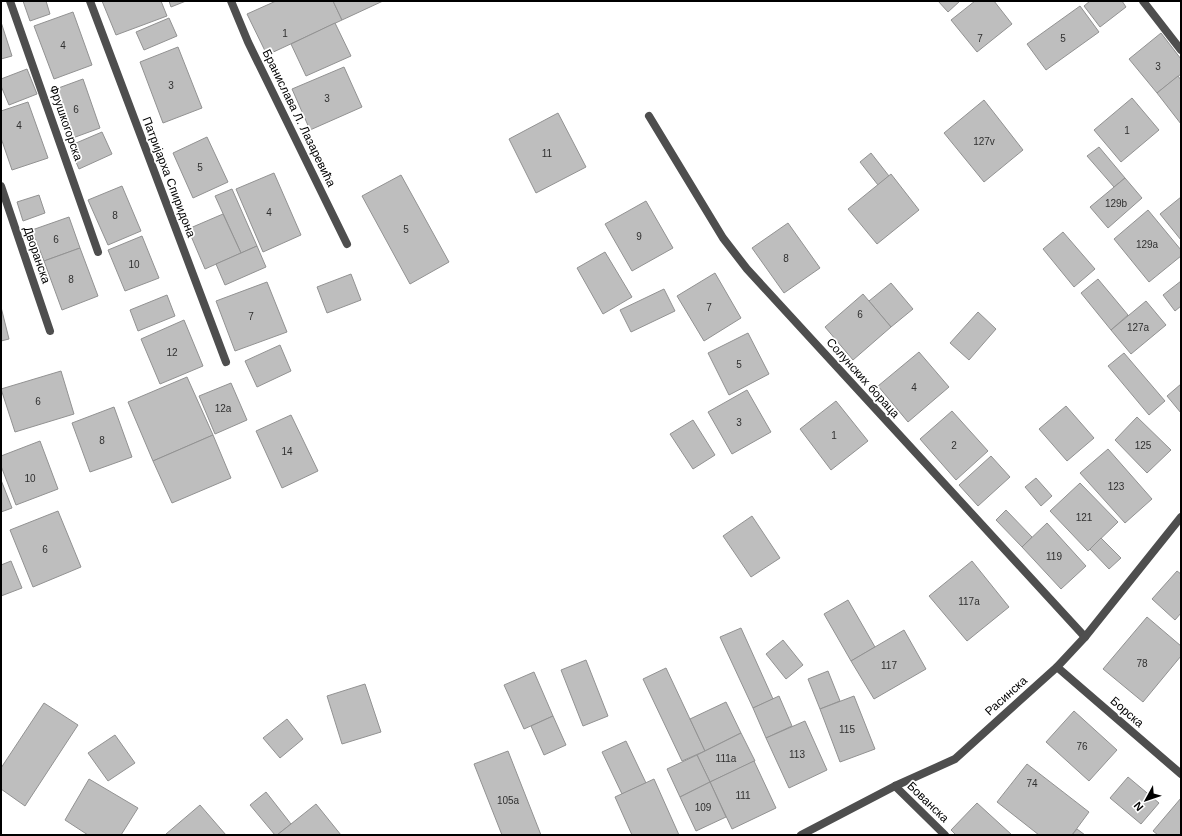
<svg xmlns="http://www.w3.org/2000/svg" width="1182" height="836" font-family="Helvetica,sans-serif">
<rect width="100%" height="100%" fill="#fff"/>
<g fill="#bebebe" stroke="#929292">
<path d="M23 1H46L50 14 30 21Z"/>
<path d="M102 1H161L167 16 116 35Z"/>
<path d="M169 1H186L171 7Z"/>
<path d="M276 1H333L342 20 267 55 247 14Z"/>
<path d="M333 1H383L342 20Z"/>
<path d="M938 1H960L948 12Z"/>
<path d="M975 1H994L1012 24 977 52 951 20Z"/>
<path d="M1090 1H1122L1126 7 1100 27 1084 6Z"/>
<path d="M1080 6 1099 32 1046 70 1027 44Z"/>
<path d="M73 12 92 65 54 79 34 26Z"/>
<path d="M169 18 177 36 144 50 136 32Z"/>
<path d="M1 22 12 56 1 59Z"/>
<path d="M335 23 351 56 306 76 291 44Z"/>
<path d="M1161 33 1181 59V74L1157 93 1129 59Z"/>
<path d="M178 47 202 108 163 123 140 62Z"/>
<path d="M344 67 362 107 310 130 292 89Z"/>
<path d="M27 69 37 94 9 105 1 86V79Z"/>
<path d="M1178 76 1181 80V124L1157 93Z"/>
<path d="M83 79 100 128 70 139 53 90Z"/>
<path d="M1132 98 1159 130 1121 162 1094 130Z"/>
<path d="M984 100 1023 150 984 182 944 133Z"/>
<path d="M28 102 48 158 12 170 1 138V111Z"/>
<path d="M558 113 586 167 536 193 509 139Z"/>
<path d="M102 132 112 154 79 169 69 146Z"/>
<path d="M207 137 228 182 193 198 173 153Z"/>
<path d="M1099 147 1125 178 1114 187 1087 156Z"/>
<path d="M871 153 889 176 878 185 860 162Z"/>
<path d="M274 173 301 235 263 252 236 189Z"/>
<path d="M891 174 919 210 877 244 848 209Z"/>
<path d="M401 175 449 262 410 284 362 196Z"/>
<path d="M1125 178 1142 198 1108 228 1090 207Z"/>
<path d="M122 186 141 231 108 245 88 200Z"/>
<path d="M232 189 257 246 241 253 215 196Z"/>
<path d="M39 195 45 213 23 221 17 202Z"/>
<path d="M1181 197V240L1160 214Z"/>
<path d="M646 201 673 248 632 271 605 224Z"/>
<path d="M1148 210 1181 250V256L1149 282 1114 239Z"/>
<path d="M223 214 241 253 205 269 188 229Z"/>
<path d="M69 217 80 248 44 261 32 230Z"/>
<path d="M788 223 820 268 784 293 752 248Z"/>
<path d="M1063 232 1095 269 1074 287 1043 249Z"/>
<path d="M142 236 159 278 125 291 108 250Z"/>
<path d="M257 246 266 267 225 285 216 264Z"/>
<path d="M80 248 98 296 62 310 44 261Z"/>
<path d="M605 252 632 297 603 314 577 268Z"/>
<path d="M715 273 741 318 704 341 677 296Z"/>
<path d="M351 274 361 300 327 313 317 287Z"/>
<path d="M1098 279 1128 315 1111 330 1081 293Z"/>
<path d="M1181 281V306L1175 311 1163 295Z"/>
<path d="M267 282 287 332 235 351 216 301Z"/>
<path d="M891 283 913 309 891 327 869 301Z"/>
<path d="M664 289 675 311 631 332 620 310Z"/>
<path d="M863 294 891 327 853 360 825 327Z"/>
<path d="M167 295 175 316 138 331 130 310Z"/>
<path d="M1146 301 1166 325 1131 354 1111 330Z"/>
<path d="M1 307 9 339 1 341Z"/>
<path d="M978 312 996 329 969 360 950 343Z"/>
<path d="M184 320 203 366 160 384 141 339Z"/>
<path d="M748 333 769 374 729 395 708 353Z"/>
<path d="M280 345 291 371 257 387 245 361Z"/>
<path d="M919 352 949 387 908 422 878 386Z"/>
<path d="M1124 353 1165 401 1149 415 1108 366Z"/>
<path d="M61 371 74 414 15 432 1 389Z"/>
<path d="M187 377 213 435 153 461 128 402Z"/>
<path d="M231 383 247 420 215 434 199 396Z"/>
<path d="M1181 384V413L1167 396Z"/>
<path d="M747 390 771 432 732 454 708 412Z"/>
<path d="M836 401 868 441 831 470 800 429Z"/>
<path d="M1066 406 1094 438 1067 461 1039 429Z"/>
<path d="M114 407 132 457 90 472 72 423Z"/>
<path d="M952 411 988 451 956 480 920 439Z"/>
<path d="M291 415 318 471 282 488 256 431Z"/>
<path d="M1137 417 1171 450 1147 473 1115 440Z"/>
<path d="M693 420 715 455 693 469 670 434Z"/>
<path d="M213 435 231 478 172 503 153 461Z"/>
<path d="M40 441 58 489 16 505 1 466V456Z"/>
<path d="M1108 449 1152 499 1125 523 1080 473Z"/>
<path d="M991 456 1010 477 978 506 959 485Z"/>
<path d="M1036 478 1052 496 1041 506 1025 487Z"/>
<path d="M1 480 12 508 1 512Z"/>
<path d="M1080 483 1118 522 1088 551 1050 511Z"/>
<path d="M1006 510 1032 537 1022 547 996 520Z"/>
<path d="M58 511 81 567 33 587 10 530Z"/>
<path d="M752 516 780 558 751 577 723 536Z"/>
<path d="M1047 523 1086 566 1061 589 1022 547Z"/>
<path d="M1101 538 1121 558 1109 569 1090 549Z"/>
<path d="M11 561 22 588 1 596V565Z"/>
<path d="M972 561 1009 607 967 641 929 596Z"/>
<path d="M1177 571 1181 574V613L1175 620 1152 599Z"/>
<path d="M848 600 875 647 851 661 824 614Z"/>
<path d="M1147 617 1181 646V656L1143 702 1103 669Z"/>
<path d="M741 628 773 699 753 708 720 637Z"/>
<path d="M904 630 926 669 874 699 851 661Z"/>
<path d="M783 640 803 665 786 679 766 654Z"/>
<path d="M586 660 608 716 583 726 561 670Z"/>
<path d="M666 668 705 751 682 761 643 679Z"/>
<path d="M828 671 840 701 820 709 808 679Z"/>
<path d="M534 672 553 716 524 729 504 685Z"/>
<path d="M365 684 381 732 342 744 327 696Z"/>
<path d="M779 696 792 726 766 738 753 708Z"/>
<path d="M854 696 875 749 840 762 820 709Z"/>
<path d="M726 702 741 733 705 751 690 719Z"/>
<path d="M44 703 78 725 25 806 1 789V768Z"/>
<path d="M1074 711 1117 750 1089 781 1046 742Z"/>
<path d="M553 716 566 745 544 755 531 726Z"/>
<path d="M287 719 303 739 280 758 263 738Z"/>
<path d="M805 721 827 770 789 788 766 738Z"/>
<path d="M741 733 755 761 710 782 697 755Z"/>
<path d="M115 735 135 763 108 781 88 753Z"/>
<path d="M626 741 646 783 622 794 602 752Z"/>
<path d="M508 751 541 835H502L474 764Z"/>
<path d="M697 755 710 782 680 797 667 769Z"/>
<path d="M754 761 776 808 732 829 710 782Z"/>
<path d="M1027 764 1089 812 1072 835H1039L997 802Z"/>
<path d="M1128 777 1159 803 1141 824 1110 798Z"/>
<path d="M89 779 138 808 121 835H88L65 820Z"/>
<path d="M654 779 679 835H632L615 797Z"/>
<path d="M710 782 726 817 696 831 680 797Z"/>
<path d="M266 792 291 824 277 835H275L250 805Z"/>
<path d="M1181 798V835H1158L1153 831Z"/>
<path d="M977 803 1012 835H956L951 830Z"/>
<path d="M316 804 341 835H277L291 824Z"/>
<path d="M200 805 226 835H168L166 834Z"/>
<path d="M1077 829 1085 835H1072Z"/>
</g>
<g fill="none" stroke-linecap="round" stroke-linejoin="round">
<g stroke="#4e4e4e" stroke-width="8">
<path d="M10 1 98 252"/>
<path d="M90 1 226 362"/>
<path d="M231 1 248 42 347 244"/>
<path d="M1143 1 1181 50"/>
<path d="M649 116 723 238 747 269 1085 637"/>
<path d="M1 186 50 331"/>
<path d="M1057 667 1181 774"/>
<path d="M895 786 945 835"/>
<path d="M801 835 895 786 955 759 1057 667 1085 637 1181 517"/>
</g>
</g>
<g text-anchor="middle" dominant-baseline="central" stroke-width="3.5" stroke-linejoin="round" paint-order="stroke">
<g font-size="10" fill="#303030">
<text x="285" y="33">1</text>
<text x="980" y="38">7</text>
<text x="1063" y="38">5</text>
<text x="63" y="45">4</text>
<text x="1158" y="66">3</text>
<text x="171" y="85">3</text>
<text x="327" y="98">3</text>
<text x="76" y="109">6</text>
<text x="19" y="125">4</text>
<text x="1127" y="130">1</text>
<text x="984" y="141">127v</text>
<text x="547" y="153">11</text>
<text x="200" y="167">5</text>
<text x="1116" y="203">129b</text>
<text x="269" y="212">4</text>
<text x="115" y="215">8</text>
<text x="406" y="229">5</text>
<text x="639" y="236">9</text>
<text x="56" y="239">6</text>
<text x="1147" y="244">129a</text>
<text x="786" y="258">8</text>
<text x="134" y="264">10</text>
<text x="71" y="279">8</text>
<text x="709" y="307">7</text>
<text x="860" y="314">6</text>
<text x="251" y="316">7</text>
<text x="1138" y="327">127a</text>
<text x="172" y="352">12</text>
<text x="739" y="364">5</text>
<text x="914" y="387">4</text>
<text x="38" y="401">6</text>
<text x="223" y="408">12a</text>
<text x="739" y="422">3</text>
<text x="834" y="435">1</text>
<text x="102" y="440">8</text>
<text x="954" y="445">2</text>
<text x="1143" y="445">125</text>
<text x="287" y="451">14</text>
<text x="30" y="478">10</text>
<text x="1116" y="486">123</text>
<text x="1084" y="517">121</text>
<text x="45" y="549">6</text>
<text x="1054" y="556">119</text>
<text x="969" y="601">117a</text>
<text x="1142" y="663">78</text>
<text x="889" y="665">117</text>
<text x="847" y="729">115</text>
<text x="1082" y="746">76</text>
<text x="797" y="754">113</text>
<text x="726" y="758">111a</text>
<text x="1032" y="783">74</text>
<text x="743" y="795">111</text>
<text x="508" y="800">105a</text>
<text x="703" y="807">109</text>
</g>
<g font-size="12" fill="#000" stroke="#fff">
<text transform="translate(299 118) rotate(64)">Бранислава Л. Лазаревића</text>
<text transform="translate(66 123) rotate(71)">Фрушкогорска</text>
<text transform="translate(169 177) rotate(69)">Патријарха Спиридона</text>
<text transform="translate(37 255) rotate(71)">Дворанска</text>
<text transform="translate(863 378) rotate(48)">Солунских бораца</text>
<text transform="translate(1006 696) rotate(-42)">Расинска</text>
<text transform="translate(1127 712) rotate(41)">Борска</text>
<text transform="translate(928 802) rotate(44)">Бованска</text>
</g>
</g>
<rect width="1182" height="836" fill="none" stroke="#000000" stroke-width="4"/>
<g transform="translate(1146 800) rotate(230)" stroke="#ffffff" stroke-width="3" paint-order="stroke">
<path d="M0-3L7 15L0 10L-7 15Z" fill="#000000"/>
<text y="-6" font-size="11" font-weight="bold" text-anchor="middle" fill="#000000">N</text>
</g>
</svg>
